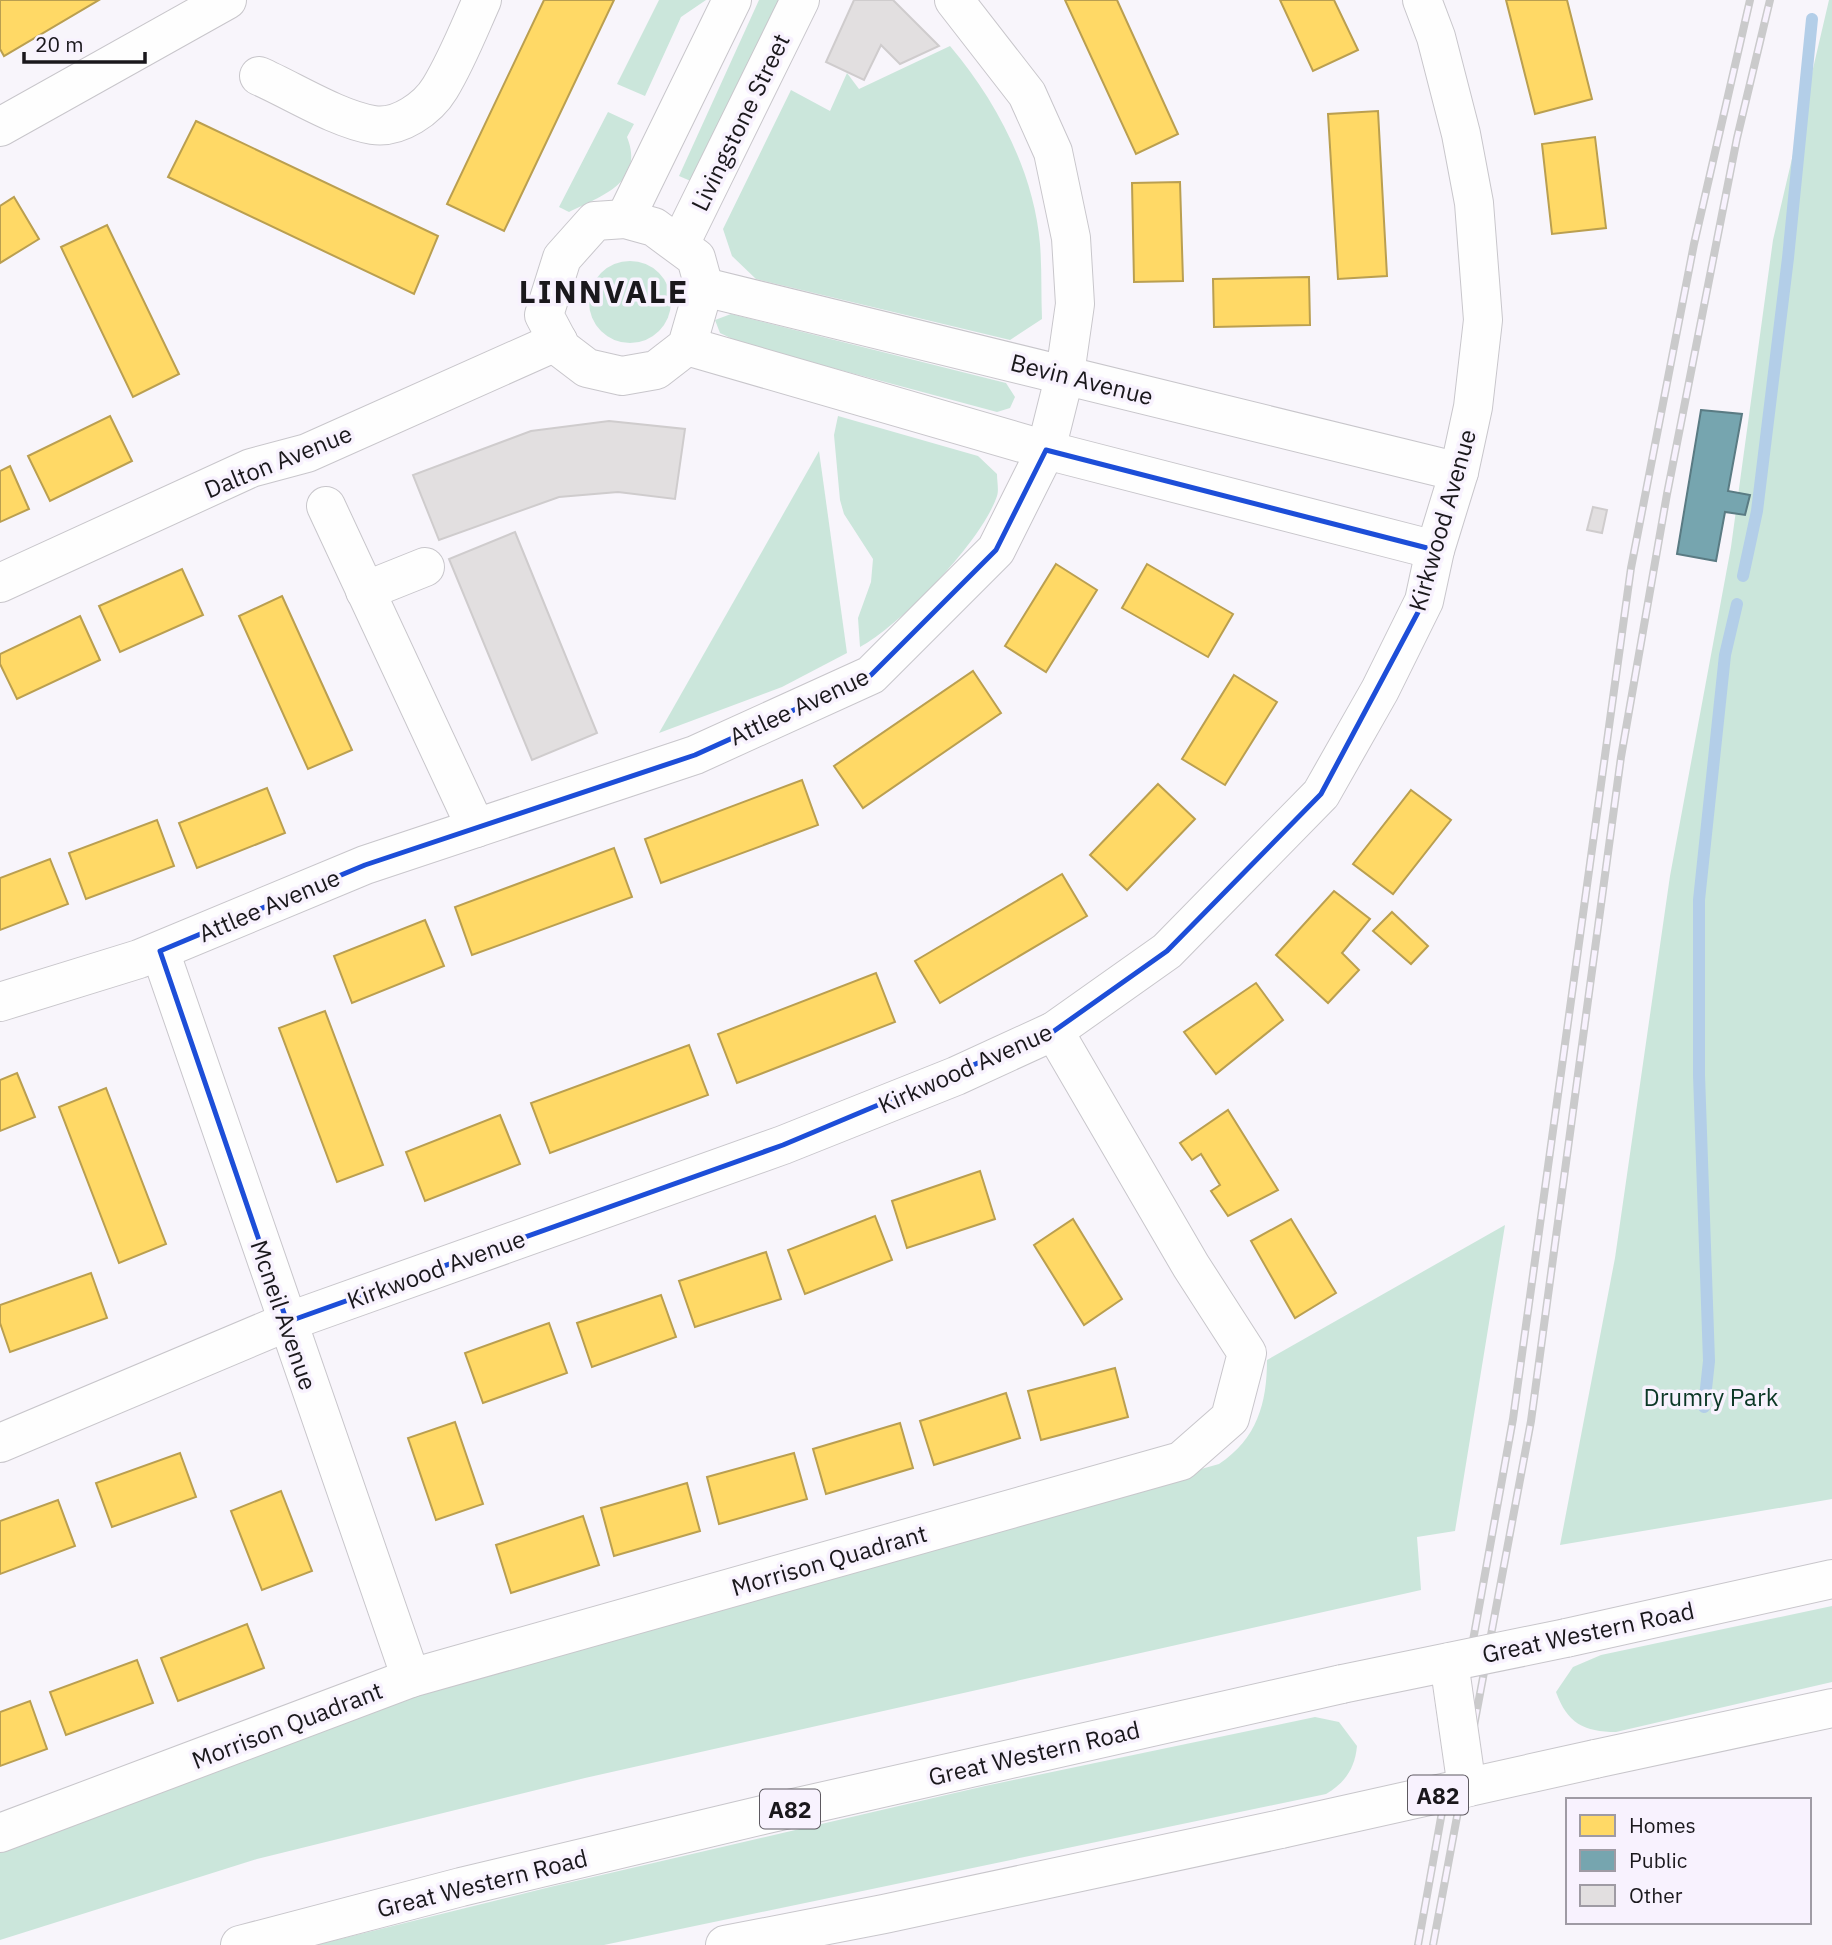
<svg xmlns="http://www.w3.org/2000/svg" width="1832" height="1945" font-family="'IBM Plex Sans',sans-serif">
<rect width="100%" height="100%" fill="#f8f5fb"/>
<g fill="#cbe6db">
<path d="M659 0H706L681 17 645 96 617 84Z"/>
<path d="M759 0H781L693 182 679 176Z"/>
<path d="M1829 0H1832V1499L1560 1545 1615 1258 1670 876 1731 547 1773 240Z"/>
<path d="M950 46C996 100 1034 172 1040 244 1042 269 1041 294 1042 319L1010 340 756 279 732 256 723 229 791 90 830 111 847 73 859 89Z"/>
<path d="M608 112 634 124 627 137C645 182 602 196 569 212L559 207Z"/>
<circle cx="630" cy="302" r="41"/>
<path d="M731 314 1006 383 1015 397 1010 408 997 412 743 344 720 333 715 320Z"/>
<path d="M838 416 978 456 997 474C997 481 999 490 997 496 982 541 901 625 860 647L858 618 871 582 873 559 844 514 840 500 834 435Z"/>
<path d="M819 451 847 653 782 687 659 733Z"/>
<path d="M1505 1225 1455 1531 1417 1537 1421 1590 585 1778 257 1859 0 1940V1845L355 1715 610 1636 1219 1464C1257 1439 1267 1403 1267 1360Z"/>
<path d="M1832 1606V1682L1616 1732C1584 1732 1567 1723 1556 1692L1573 1667 1601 1655Z"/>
<path d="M1315 1717 1339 1722 1357 1746C1355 1768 1345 1783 1326 1794L604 1945H316L550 1887 985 1786Z"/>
</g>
<g fill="#ffd966" stroke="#ba9f50" stroke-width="2">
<path d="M0 0H99L4 56 0 49Z"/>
<path d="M544 0H614L504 231 447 204Z"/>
<path d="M1065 0H1117L1178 134 1136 154Z"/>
<path d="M1280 0H1334L1358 50 1313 71Z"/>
<path d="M1506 0H1567L1592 99 1535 114Z"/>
<path d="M1378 111 1387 276 1338 279 1328 114Z"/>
<path d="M196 121 438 236 414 294 168 177Z"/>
<path d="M1595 137 1606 228 1552 234 1542 144Z"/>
<path d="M1180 182 1183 281 1134 282 1132 183Z"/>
<path d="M14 197 39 239 0 263V206Z"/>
<path d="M107 225 179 374 133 397 61 247Z"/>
<path d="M1309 277 1310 325 1214 327 1213 279Z"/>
<path d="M110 416 132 461 50 501 28 456Z"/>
<path d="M10 466 29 509 0 522V471Z"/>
<path d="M1056 564 1097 590 1046 672 1005 646Z"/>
<path d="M1147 564 1233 614 1208 657 1122 608Z"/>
<path d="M182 569 203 615 120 652 99 606Z"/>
<path d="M282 596 352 750 308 769 239 616Z"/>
<path d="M80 616 100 660 17 699 0 664V654Z"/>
<path d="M973 671 1001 713 863 808 834 766Z"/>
<path d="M1234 675 1277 702 1225 785 1182 759Z"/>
<path d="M802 780 818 825 661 883 645 839Z"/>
<path d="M1158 784 1195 819 1127 890 1090 855Z"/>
<path d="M267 788 285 833 197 868 179 823Z"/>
<path d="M1411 790 1451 820 1393 894 1353 864Z"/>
<path d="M157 820 174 866 86 899 69 853Z"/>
<path d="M614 848 632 897 472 955 455 907Z"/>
<path d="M50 859 68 904 0 930V878Z"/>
<path d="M1062 874 1087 916 940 1003 915 961Z"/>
<path d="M1334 891 1370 919 1342 953 1359 970 1328 1003 1276 955Z"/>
<path d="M1392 912 1428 946 1411 964 1373 931Z"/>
<path d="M425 920 444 966 352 1003 334 956Z"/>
<path d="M876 973 895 1022 737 1083 718 1034Z"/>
<path d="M1256 983 1283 1020 1216 1074 1184 1032Z"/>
<path d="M325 1011 383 1165 337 1182 279 1028Z"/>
<path d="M689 1045 708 1095 550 1153 531 1103Z"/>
<path d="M17 1073 35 1117 0 1131V1080Z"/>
<path d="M106 1088 166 1244 119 1263 59 1107Z"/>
<path d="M1228 1110 1278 1190 1228 1216 1211 1191 1220 1185 1201 1154 1192 1160 1180 1143Z"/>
<path d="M500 1115 520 1164 425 1201 406 1152Z"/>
<path d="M980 1171 995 1219 907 1248 892 1201Z"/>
<path d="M875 1216 892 1260 805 1294 788 1250Z"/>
<path d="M1073 1219 1122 1299 1084 1325 1034 1245Z"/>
<path d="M1291 1219 1336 1293 1295 1318 1251 1241Z"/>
<path d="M766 1252 781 1299 695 1327 679 1281Z"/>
<path d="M91 1273 107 1318 10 1352 0 1323V1305Z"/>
<path d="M661 1295 676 1337 592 1367 577 1323Z"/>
<path d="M549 1323 567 1373 483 1403 465 1353Z"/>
<path d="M1115 1368 1128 1417 1041 1440 1028 1391Z"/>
<path d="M1006 1393 1020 1438 934 1465 920 1421Z"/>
<path d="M455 1422 483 1504 436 1520 408 1438Z"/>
<path d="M900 1423 913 1468 826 1494 813 1449Z"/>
<path d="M180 1453 196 1497 112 1527 96 1483Z"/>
<path d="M794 1453 807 1499 719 1524 707 1477Z"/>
<path d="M687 1483 700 1531 614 1556 601 1508Z"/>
<path d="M281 1491 312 1571 262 1590 231 1511Z"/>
<path d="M58 1500 75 1546 0 1574V1521Z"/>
<path d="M583 1516 599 1565 511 1593 496 1545Z"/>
<path d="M247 1624 264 1668 178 1701 161 1658Z"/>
<path d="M137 1660 153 1703 66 1735 50 1692Z"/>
<path d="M30 1701 47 1749 0 1766V1712Z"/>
</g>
<path fill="#76a5af" stroke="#5a7b83" stroke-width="2" d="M1701 410 1742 414 1728 491 1750 495 1745 515 1725 512 1716 561 1677 554Z"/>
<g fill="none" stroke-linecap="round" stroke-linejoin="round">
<g stroke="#b3cee8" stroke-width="12">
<path d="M1743 576 1757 511 1788 258 1812 19"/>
<path d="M1704 1407 1709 1361 1699 1075V900L1725 655 1737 604"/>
</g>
</g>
<g fill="#e2dfe0" stroke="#cfcccd" stroke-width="2">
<path d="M854 0H893L939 46 900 64 881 45 864 80 826 62Z"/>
<path d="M609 421 685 429 675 499 618 492 559 497 439 540 413 475 531 431Z"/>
<path d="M1593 507 1607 510 1602 533 1587 530Z"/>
<path d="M515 532 597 733 532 760 449 559Z"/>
</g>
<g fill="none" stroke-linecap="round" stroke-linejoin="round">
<defs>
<g id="minor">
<path d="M259 76C293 91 337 119 373 125 399 129 428 108 440 88 457 60 469 29 482 0"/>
<path d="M0 127 227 0"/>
<path d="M625 219 654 227 696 258 704 287 687 346 656 370 622 376 587 368 562 349 544 315 562 258 595 221Z"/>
<path d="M625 219 732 0"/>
<path d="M680 244 800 0"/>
<path d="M704 287 1459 472"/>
<path d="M687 346 1046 450 1435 550"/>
<path d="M326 506 476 828"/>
<path d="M0 583 251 468 307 453 558 341"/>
<path d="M365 591 425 567"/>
<path d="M160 951 411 1678"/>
<path d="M0 1002 139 959 365 865 695 755 871 675 996 550 1046 450 1065 374 1075 304 1071 238 1053 152 1027 94 954 0"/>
<path d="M0 1443 287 1322 783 1145 956 1076 1054 1031 1167 951 1321 794 1380 690 1424 601 1435 550 1459 472 1473 407 1483 320 1474 203 1461 134 1436 37 1422 0"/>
<path d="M0 1833 411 1678 1181 1461 1230 1418 1247 1353 1191 1266 1054 1031"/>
</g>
<g id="major">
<path d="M1566 1638 1832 1579"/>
<path d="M1595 1759 1832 1708"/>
<path d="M240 1945 461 1887 767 1814 1342 1684"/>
<path d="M725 1945 884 1914 1281 1829"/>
</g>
</defs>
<use href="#minor" stroke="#c8c6cb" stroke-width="40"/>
<use href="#major" stroke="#c8c6cb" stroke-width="40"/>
<use href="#minor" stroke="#fefefe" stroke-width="38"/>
<use href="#major" stroke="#fefefe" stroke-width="38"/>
<defs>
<g id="rail">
<path d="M1418 1945 1513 1419 1631 568 1694 244 1750 0"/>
<path d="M1433 1945 1531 1421 1621 757 1667 494 1737 138 1770 0"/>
</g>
</defs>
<use href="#rail" stroke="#cacacb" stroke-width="8"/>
<use href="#rail" stroke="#f8f2fe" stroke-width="5" stroke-dasharray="16" stroke-linecap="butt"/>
<defs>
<path id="minor-bridge" d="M1449 1662 1467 1788"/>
<g id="major-bridge">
<path d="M1342 1684 1566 1638"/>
<path d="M1281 1829 1595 1759"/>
</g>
</defs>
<use href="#minor-bridge" stroke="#c8c6cb" stroke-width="40" stroke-linecap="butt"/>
<use href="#major-bridge" stroke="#c8c6cb" stroke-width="40" stroke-linecap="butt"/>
<use href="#minor-bridge" stroke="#fefefe" stroke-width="38"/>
<use href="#major-bridge" stroke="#fefefe" stroke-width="38"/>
</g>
<path fill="none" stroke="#1d4ed8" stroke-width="5" stroke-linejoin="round" d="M1046 450 1435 550 1424 601 1321 794 1167 951 1054 1031 783 1145 287 1322 160 951 365 865 695 755 871 675 996 550Z"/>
<g text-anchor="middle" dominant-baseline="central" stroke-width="7" stroke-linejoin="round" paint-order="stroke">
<g fill="#f8f2fe" stroke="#5d5960" stroke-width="2">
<rect x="1408" y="1775.5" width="60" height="39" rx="5"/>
<rect x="760" y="1789.5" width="60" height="39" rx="5"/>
</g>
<g font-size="23" font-weight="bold" fill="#1a181c">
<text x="1438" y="1795">A82</text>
<text x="790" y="1809">A82</text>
</g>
<g font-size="24" fill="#1a181c" stroke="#f8f2fe">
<text transform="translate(740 122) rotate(-64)">Livingstone Street</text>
<text transform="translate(1082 379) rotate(14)">Bevin Avenue</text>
<text transform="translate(278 461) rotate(-22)">Dalton Avenue</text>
<text transform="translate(1442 520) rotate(-74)">Kirkwood Avenue</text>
<text transform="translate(799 706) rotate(-25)">Attlee Avenue</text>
<text transform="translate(269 905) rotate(-23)">Attlee Avenue</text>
<text transform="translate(965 1068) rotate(-24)">Kirkwood Avenue</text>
<text transform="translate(436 1269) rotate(-20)">Kirkwood Avenue</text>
<text transform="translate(284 1315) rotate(71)">Mcneil Avenue</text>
<text transform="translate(829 1560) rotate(-16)">Morrison Quadrant</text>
<text transform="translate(1588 1632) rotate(-12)">Great Western Road</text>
<text transform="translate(287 1725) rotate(-21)">Morrison Quadrant</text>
<text transform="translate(1034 1753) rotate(-13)">Great Western Road</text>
<text transform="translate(482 1883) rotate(-14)">Great Western Road</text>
</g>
<g font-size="24" fill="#0c3826" stroke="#f8f2fe">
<text x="1711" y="1397">Drumry Park</text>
</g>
<g font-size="32" font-weight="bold" letter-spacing="2" fill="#1a181c" stroke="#f8f2fe">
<text x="604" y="291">LINNVALE</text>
</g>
</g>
<rect x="1566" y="1798" width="245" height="126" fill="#f8f2fe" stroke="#9f9ba4" stroke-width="2"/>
<rect x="1580" y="1815" width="35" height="21" fill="#ffd966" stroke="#9f9ba4" stroke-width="2"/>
<text x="1629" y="1833" font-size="21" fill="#1a181c">Homes</text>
<rect x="1580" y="1850" width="35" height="21" fill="#76a5af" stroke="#9f9ba4" stroke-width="2"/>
<text x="1629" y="1868" font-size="21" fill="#1a181c">Public</text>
<rect x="1580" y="1885" width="35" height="21" fill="#e2dfe0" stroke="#9f9ba4" stroke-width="2"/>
<text x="1629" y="1903" font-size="21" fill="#1a181c">Other</text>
<path d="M24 52v10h121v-10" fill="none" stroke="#1a181c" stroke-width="3.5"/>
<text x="35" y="52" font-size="21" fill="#1a181c" stroke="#f8f2fe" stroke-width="5" paint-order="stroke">20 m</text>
</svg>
